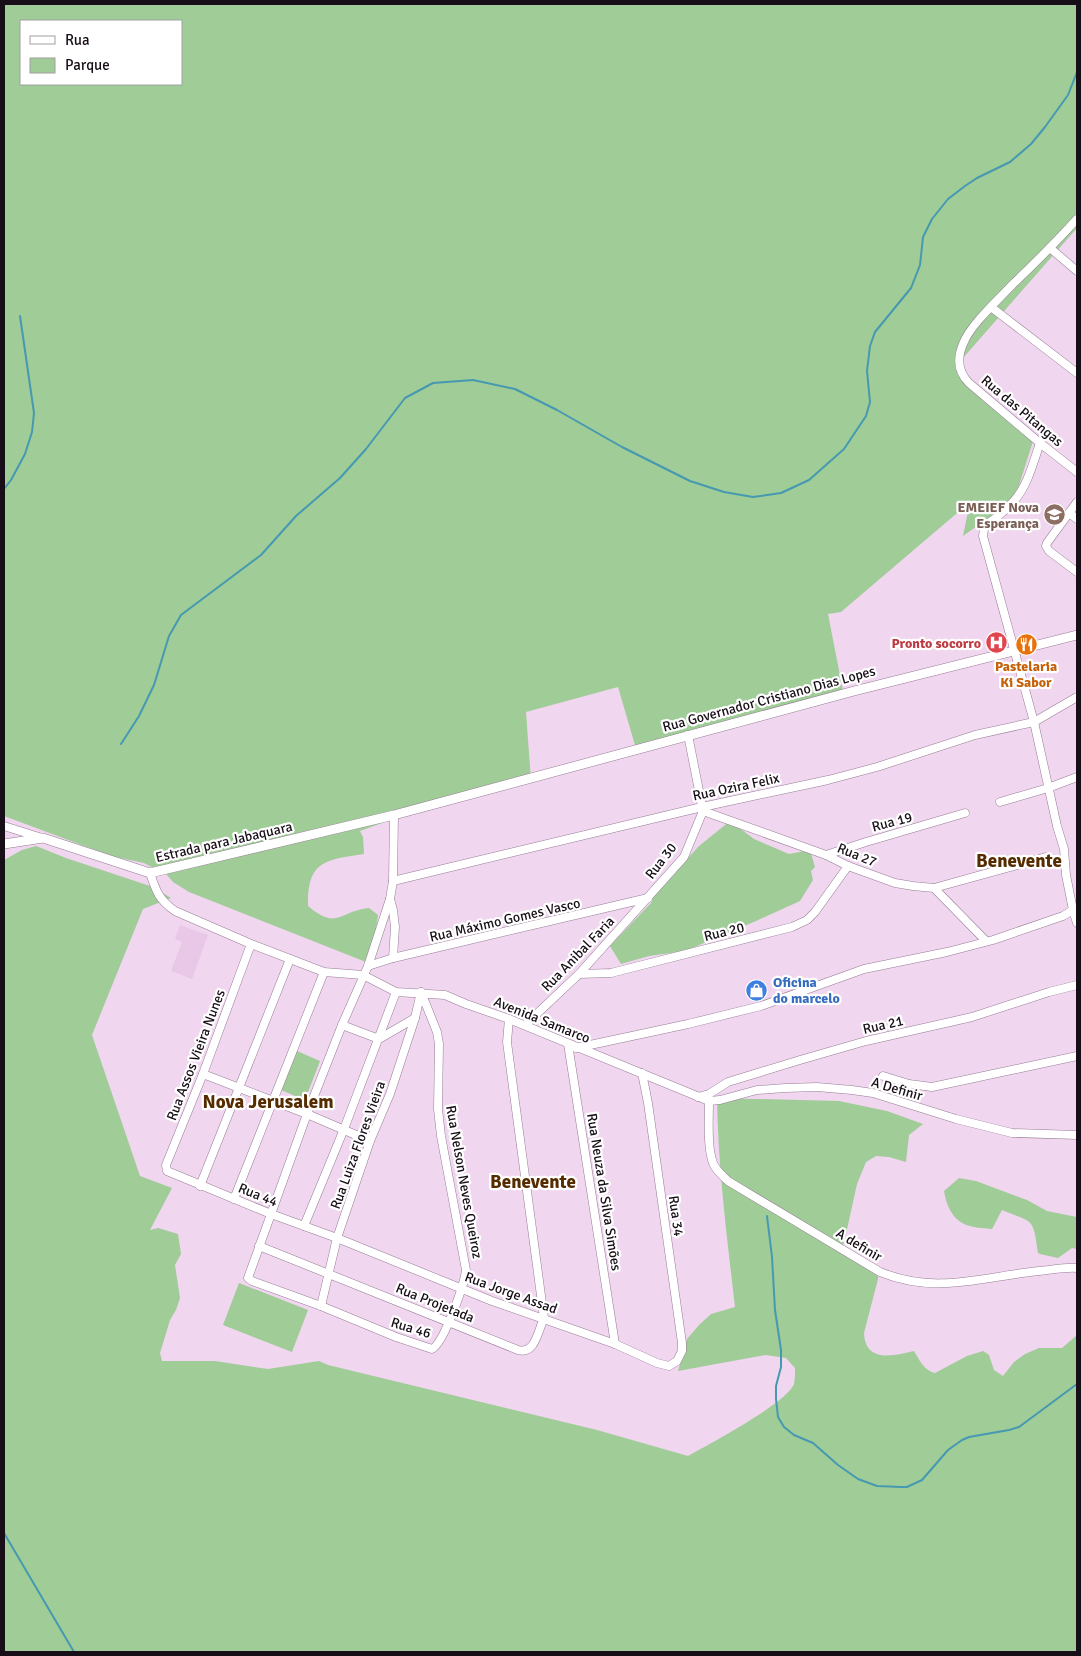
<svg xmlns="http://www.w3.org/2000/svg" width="1081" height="1656" font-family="Signika,sans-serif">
<rect width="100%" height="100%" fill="#f1d6f0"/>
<path fill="#e8c7e7" d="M180 925 208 935 192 979 171 971 182 942 175 939Z"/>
<g fill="#9fcc97" fill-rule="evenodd">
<path d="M4 4H1077V228L963 358 962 371 965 378 1035 435 1015 498 1001 509 963 536 970 502 841 612 828 614 844 696 637 752 618 687 526 712 531 780 415 811 360 831 363 837 364 854C326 860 307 860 308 906 338 931 339 911 369 908L378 915 371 964 189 892 173 882 167 875 144 863 111 856 4 816ZM21 21H181V84H21Z"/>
<path d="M730 821 754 839 789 854 810 850 815 867 811 871 813 880 800 901 756 921 685 951 649 956 621 964 610 946 651 903 654 895 699 846Z"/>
<path d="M36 846 66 858 153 887 171 898 143 909 92 1035 140 1176 172 1188 150 1230 158 1228 178 1234 181 1254 175 1265 180 1298 176 1310 170 1320 160 1353 162 1361H215L268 1369 319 1361 328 1365 597 1430 688 1456C708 1445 787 1403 794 1384 795 1379 795 1373 795 1368L786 1358 766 1355 678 1371 687 1339 699 1325 711 1314 735 1307C727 1237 718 1168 717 1098L839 1101 887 1111 923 1124 909 1135 906 1162 889 1157 876 1156 866 1162 857 1184 844 1243 842 1246 878 1274V1279L864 1333C865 1363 894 1356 914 1351 919 1359 924 1371 935 1373L967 1356 983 1351 989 1355 994 1370 1003 1376 1014 1362 1025 1354 1039 1348H1062L1077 1335V1652H4V860L22 850Z"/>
<path d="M297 1051 320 1061 305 1100 281 1090Z"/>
<path d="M959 1178 976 1181 1027 1200 1047 1211 1077 1217V1249L1072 1248 1058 1258 1040 1254 1038 1253C1033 1217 1034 1223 1002 1210L992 1229C984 1228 972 1228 964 1224 951 1218 946 1203 944 1191Z"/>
<path d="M239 1283 308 1310 292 1352 223 1325Z"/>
</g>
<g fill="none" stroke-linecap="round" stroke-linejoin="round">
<g stroke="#4699b0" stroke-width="2">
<path d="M4 489 11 480 25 454 32 432 34 413 20 316"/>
<path d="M121 744 139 716 154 685 169 636 181 615 261 555 296 516 340 478 366 449 405 398 433 383 473 380 515 389 557 410 622 447 690 481 724 492 753 497 781 493 809 480 844 449 866 416 870 402 867 371 870 346 875 332 911 288 920 265 923 237 932 219 948 199 965 186 977 178 1010 162 1031 144 1045 127 1068 95 1077 72"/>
<path d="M767 1216 772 1257 775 1310 781 1350V1367L776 1386V1399L778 1417 784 1427 794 1435 813 1443 838 1465 858 1479 877 1486 901 1487H907L922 1480 948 1450 962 1440 969 1437 1009 1430 1019 1427 1077 1384"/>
<path d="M4 1533 74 1652"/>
</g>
<defs>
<g id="minor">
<path d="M1077 219C1056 242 1034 264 1012 285 998 300 970 325 963 344 957 358 958 372 969 383L1040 443 1077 472"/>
<path d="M1050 248 1077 271"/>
<path d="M991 307 1077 373"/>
<path d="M1040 443C1033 463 1028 485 1014 501 1006 510 996 518 986 525L984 529 983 536 1034 722 1057 826 1064 849 1066 875 1073 910 1077 923"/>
<path d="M1077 502 1047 543 1046 546 1049 551 1077 572"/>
<path d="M1069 513 1077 519"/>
<path d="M688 735 703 811"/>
<path d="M1000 802 1048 788 1077 777"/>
<path d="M703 811 826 855 848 866 895 883 913 886 934 888 986 941"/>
<path d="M4 826 42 838"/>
<path d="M826 855 866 842 965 813"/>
<path d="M150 873C156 891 159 900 175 911L251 944 324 972 363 975 396 992 445 995 466 1004 509 1019 709 1101 720 1100 757 1090 785 1088 817 1087 852 1090 873 1093 956 1119 1012 1133 1077 1135"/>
<path d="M393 881 702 807 828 780 877 767 975 735 1034 722 1077 697"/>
<path d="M934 888 1046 857"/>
<path d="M390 899 368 966 342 1025 307 1114 248 1278 252 1281 321 1306 396 1337 432 1349C444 1343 464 1285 466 1270L441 1136 438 1109 439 1044 437 1032 421 992"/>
<path d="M251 944 203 1074 166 1165 167 1171 271 1214 337 1238 492 1301 615 1344 657 1363 669 1366 677 1361 682 1351V1343L648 1103 642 1073"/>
<path d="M393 958 395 927 393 910 390 899 393 881 394 815"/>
<path d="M368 966 393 958 648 898"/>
<path d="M579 974 611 973 792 927 807 920 815 912 848 866"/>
<path d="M342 1025 379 1039 415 1018"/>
<path d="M525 1025 579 974 684 857 703 811"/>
<path d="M568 1044 615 1344"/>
<path d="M576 1048 688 1024 761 1006 864 969 947 952 993 940 1063 916 1073 910 1077 909"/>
<path d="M203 1074 307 1114 370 1141"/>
<path d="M883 1076 909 1084 932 1087 1077 1056"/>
<path d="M698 1097 709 1094 728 1082 800 1060 866 1041 972 1017 1049 992 1077 985"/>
<path d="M709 1101C709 1119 707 1147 713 1163 716 1171 723 1176 728 1181L880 1272C937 1295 981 1277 1039 1271 1051 1270 1065 1267 1077 1268"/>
<path d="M200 1186 290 959"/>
<path d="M234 1199 324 972"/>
<path d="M304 1226 344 1129 396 992"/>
<path d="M259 1246 518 1350C535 1355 538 1331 544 1318L507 1042 509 1019"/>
<path d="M321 1306 337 1238 370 1141 390 1094 415 1018 421 992"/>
</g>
<path id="tertiary" d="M4 844 43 838 150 873 394 815 854 691 1077 635"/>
</defs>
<use href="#minor" stroke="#967d95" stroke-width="9"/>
<use href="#tertiary" stroke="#967d95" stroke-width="10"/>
<use href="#minor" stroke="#fff" stroke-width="8"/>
<use href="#tertiary" stroke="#fff" stroke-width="9"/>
</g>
<defs>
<symbol id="school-disc" viewBox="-11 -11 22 22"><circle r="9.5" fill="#8d6e63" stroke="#fff"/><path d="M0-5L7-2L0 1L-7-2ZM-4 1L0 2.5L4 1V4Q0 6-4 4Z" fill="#fff"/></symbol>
<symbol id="hospital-disc" viewBox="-11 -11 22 22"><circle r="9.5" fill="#e0444e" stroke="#fff"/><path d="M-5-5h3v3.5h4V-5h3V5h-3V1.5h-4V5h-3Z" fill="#fff"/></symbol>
<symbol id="restaurant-disc" viewBox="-11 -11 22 22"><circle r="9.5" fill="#e8710a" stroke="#fff"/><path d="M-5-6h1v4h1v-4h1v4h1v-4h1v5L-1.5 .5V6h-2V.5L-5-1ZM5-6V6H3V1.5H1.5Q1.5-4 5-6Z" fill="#fff"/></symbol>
<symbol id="shop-disc" viewBox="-11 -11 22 22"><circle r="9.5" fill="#3f7fe0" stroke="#fff"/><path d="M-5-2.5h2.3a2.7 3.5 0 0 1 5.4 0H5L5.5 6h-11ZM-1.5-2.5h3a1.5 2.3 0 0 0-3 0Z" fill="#fff"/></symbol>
</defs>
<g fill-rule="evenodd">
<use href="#school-disc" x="1042" y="502" width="25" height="25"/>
<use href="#hospital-disc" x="984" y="630" width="25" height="25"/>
<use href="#restaurant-disc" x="1014" y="632" width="25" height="25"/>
<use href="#shop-disc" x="744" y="978" width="25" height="25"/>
</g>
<g text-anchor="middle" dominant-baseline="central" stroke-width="4.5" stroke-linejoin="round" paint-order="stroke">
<g font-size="14" fill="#170e17" stroke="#fff">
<text transform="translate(1022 411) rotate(40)">Rua das Pitangas</text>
<text transform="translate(769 699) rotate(-15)">Rua Governador Cristiano Dias Lopes</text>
<text transform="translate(736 787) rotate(-12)">Rua Ozira Felix</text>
<text transform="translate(892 822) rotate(-15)">Rua 19</text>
<text transform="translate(224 842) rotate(-13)">Estrada para Jabaquara</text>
<text transform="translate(857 855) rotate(22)">Rua 27</text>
<text transform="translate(661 861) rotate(-52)">Rua 30</text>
<text transform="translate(505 920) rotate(-13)">Rua Máximo Gomes Vasco</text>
<text transform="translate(724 932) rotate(-14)">Rua 20</text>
<text transform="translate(578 954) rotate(-46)">Rua Anibal Faria</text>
<text transform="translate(542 1020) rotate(22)">Avenida Samarco</text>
<text transform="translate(883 1025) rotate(-13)">Rua 21</text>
<text transform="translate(196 1055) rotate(-69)">Rua Assos Vieira Nunes</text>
<text transform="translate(897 1089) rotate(16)">A Definir</text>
<text transform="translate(358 1145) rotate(-70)">Rua Luiza Flores Vieira</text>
<text transform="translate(464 1182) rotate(80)">Rua Nelson Neves Queiroz</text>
<text transform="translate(604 1192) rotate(81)">Rua Neuza da Silva Simões</text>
<text transform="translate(258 1195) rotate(22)">Rua 44</text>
<text transform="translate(676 1216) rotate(82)">Rua 34</text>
<text transform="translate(859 1245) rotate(31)">A definir</text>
<text transform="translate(511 1293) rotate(20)">Rua Jorge Assad</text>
<text transform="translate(435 1303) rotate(22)">Rua Projetada</text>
<text transform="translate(411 1328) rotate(17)">Rua 46</text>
</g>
<g font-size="14" font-weight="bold" fill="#785e54" stroke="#fff" text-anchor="end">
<text x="1039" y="507">EMEIEF Nova<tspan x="1039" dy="16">Esperança</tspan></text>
</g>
<g font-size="14" font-weight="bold" fill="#be3a42" stroke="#fff" text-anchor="end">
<text x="981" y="643">Pronto socorro</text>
</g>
<g font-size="14" font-weight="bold" fill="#c56008" stroke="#fff">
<text x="1026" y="666">Pastelaria<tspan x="1026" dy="16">Ki Sabor</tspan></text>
</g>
<g font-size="14" font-weight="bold" fill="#366cbe" stroke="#fff" text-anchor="start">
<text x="773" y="982">Oficina<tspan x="773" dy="16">do marcelo</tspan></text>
</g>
<g font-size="19" font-weight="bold" fill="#552c00" stroke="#fff">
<text x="1019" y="861">Benevente</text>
<text x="268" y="1102">Nova Jerusalem</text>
<text x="533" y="1182">Benevente</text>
</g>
</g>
<rect width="1081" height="1656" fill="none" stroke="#170e17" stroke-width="10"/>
<rect x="20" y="20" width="162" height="65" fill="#ffffff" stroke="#a29fa2"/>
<rect x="30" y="36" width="25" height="8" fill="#ffffff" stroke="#a29fa2"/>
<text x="65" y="45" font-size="15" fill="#170e17">Rua</text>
<rect x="30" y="58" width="25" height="15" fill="#9fcc97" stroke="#a29fa2"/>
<text x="65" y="70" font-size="15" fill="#170e17">Parque</text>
</svg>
